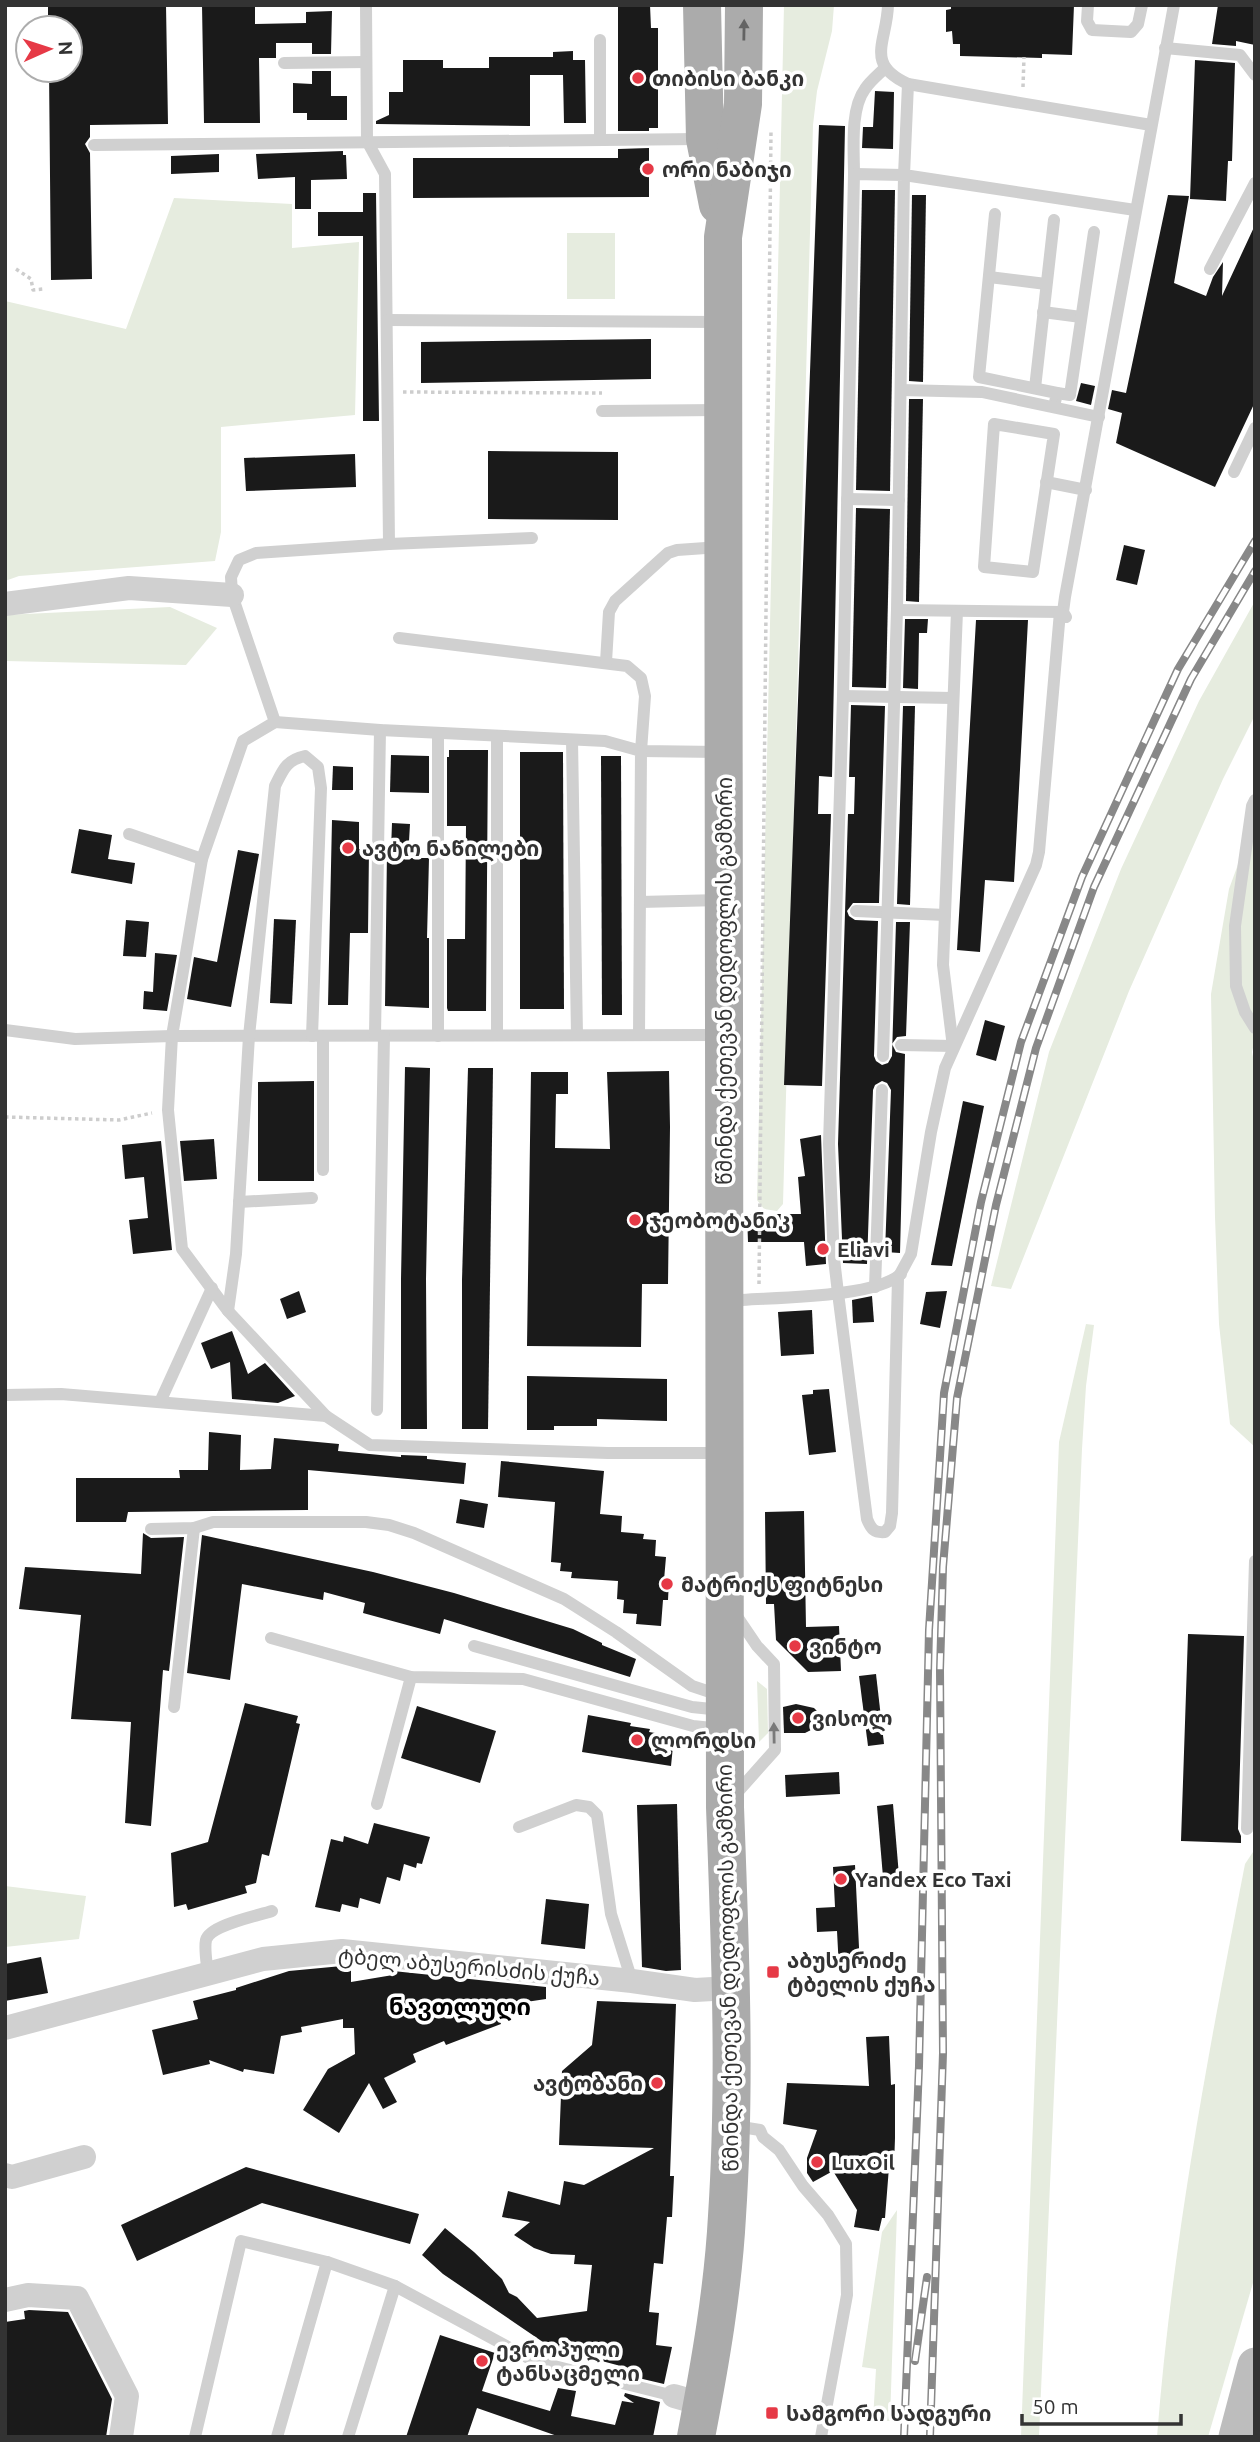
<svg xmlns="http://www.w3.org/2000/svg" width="1260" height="2442" font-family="Ubuntu,'Noto Sans Georgian',sans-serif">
<rect width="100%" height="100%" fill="#fff"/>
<g fill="#e6ecdf">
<path d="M784 5H834L832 31 817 91 813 125 783 1204 777 1211 764 1209 757 1200Z"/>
<path d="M174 198 292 204V248L359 242 355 415 221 427V532L215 561 19 576 5 581V301L126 329Z"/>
<rect x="567" y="233" width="48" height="66"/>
<path d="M1255 601V715L1223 779 1129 991 1011 1289 991 1286 1049 1052 1121 869 1199 701Z"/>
<path d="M170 607 217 628 186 665 5 661V615Z"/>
<path d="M1255 818V1039L1252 1052 1255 1067V1447L1230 1424 1219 1324 1215 1217 1211 994 1229 889Z"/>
<path d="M1086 1324 1094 1325 1086 1386 1082 1449 1039 2437H1021L1059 1442Z"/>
<path d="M757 1681 767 1689 768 1733 759 1742Z"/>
<path d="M1255 1849V2276L1208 2437H1157C1172 2244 1208 2054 1245 1864Z"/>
<path d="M5 1886 86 1896 79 1939 5 1947Z"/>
<path d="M897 2210 890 2421 873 2420 876 2369 862 2367 882 2232Z"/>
</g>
<g fill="#1a1a1a">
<path d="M48 5H166L168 124 90 125V137L85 144 90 153 92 279 51 280 49 70H70V28H48Z"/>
<path d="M202 5H255V24L306 23V12L332 11 331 54H312V43H276V58H259L260 123H204Z"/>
<path d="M618 5H650L651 28H658V128H649V131H618Z"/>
<path d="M951 5H1074L1072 55 1042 54V58L960 56V44H953L952 31 946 32V10L951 9Z"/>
<path d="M1218 5H1255V45L1236 41V46L1212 44Z"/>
<path d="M573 51V60H585L586 123H564L563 75H530V126L376 124V121L389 115V92H403V60H443V68H489V57H553V52Z"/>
<path d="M1195 60 1235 63 1232 161H1228L1226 201 1190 199Z"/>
<path d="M312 71H331V96H347V120H307V113H293V83L312 84Z"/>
<path d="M875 91 894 92 893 149 862 148 863 127H873Z"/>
<path d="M819 125 845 126 832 777 819 776 818 814H831L822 1086 784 1085Z"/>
<path d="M649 148V197L413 198V158H618V149Z"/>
<path d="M343 151V155H346L347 179 311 180V209H295V177L258 179 256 154Z"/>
<path d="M219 154V172L171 174V156Z"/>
<path d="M862 190H895L890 491 856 490Z"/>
<path d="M363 193H376L379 421H363V236H318V212H363Z"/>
<path d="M912 195H926L923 382 909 381Z"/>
<path d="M1168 195 1189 196 1174 283 1206 296 1213 277 1223 262 1222 296 1255 225V402L1215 487 1116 443 1122 413 1108 409 1112 390 1126 393Z"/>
<path d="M651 339V379L421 383V342Z"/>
<path d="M1081 383 1095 386 1091 405 1076 401Z"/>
<path d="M909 399H923L919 602 906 601Z"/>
<path d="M488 451 618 452V520L488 519Z"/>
<path d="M355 454 356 487 246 491 244 458Z"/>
<path d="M856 508 890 509 886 688 852 687Z"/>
<path d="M1124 545 1145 550 1137 585 1116 580Z"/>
<path d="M905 619H928L927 633H919L918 689 903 688Z"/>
<path d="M976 620H1028L1014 882 985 880 980 952 957 950Z"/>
<path d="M851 705 885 706 879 903H853L847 911 849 916 855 920 878 921 874 1056 876 1061 882 1065 888 1063 892 1056 896 922H910L906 1036 897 1037 892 1044 896 1052 905 1054 900 1253 885 1252 891 1090 887 1083 882 1081 875 1085 873 1090 867 1264 843 1263 838 1144 848 814H854L855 777H849Z"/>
<path d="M903 706H915L910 905 897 904Z"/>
<path d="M449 750H488L486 1011H448L447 1008V939H465L466 826H447V757H449Z"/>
<path d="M520 752H563L564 1009H520Z"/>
<path d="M391 755 429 756V793L390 792Z"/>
<path d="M601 756H621L622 1015H602Z"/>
<path d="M333 766 353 767V790H332Z"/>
<path d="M332 820 359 822V849H369L368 933H350L348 1005H328Z"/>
<path d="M392 823 410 824 408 858H429L427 938H429V1008L385 1006 387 850H391Z"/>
<path d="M79 829 112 835 108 859 135 863 132 884 71 873Z"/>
<path d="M238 850 259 854 231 1007 187 999 194 957 217 962Z"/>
<path d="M274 919 296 920 292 1004 270 1003Z"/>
<path d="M126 920 149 922 146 957 123 956Z"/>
<path d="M155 953 177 955 167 1011 143 1009 144 991 153 992Z"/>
<path d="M985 1020 1005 1026 996 1061 976 1055Z"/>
<path d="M405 1067 430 1068 426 1279 427 1429H401V1279Z"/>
<path d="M468 1068H493L488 1429H462V1280Z"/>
<path d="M669 1071 670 1127 668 1284H642L641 1347 527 1346 531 1072H568V1094H556L555 1148 610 1149 607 1072Z"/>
<path d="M314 1081V1181H258V1082Z"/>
<path d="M963 1101 984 1106 952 1266 931 1265Z"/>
<path d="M821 1135 826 1264 806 1266 804 1242H748L747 1214H801L798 1177 805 1176 800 1139Z"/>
<path d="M214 1139 217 1179 184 1181 180 1141Z"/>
<path d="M161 1141 172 1250 133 1254 129 1220 148 1218 144 1177 125 1179 122 1145Z"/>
<path d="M299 1291 306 1312 287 1319 280 1299Z"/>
<path d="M947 1291 940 1328 920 1324 926 1292Z"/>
<path d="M872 1296 874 1322 853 1323 852 1300Z"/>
<path d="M812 1310 814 1354 781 1356 778 1312Z"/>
<path d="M232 1331 248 1374 265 1363 295 1396 278 1403 232 1399 230 1362 211 1369 201 1343Z"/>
<path d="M527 1376 667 1379V1421L597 1419V1426H554V1430H527Z"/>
<path d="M829 1389 836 1452 809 1455 802 1395 813 1394V1390Z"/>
<path d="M209 1432 241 1435 240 1470 271 1469 274 1438 339 1444 338 1451 401 1457V1455L427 1456V1459L466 1463 464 1484 308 1470V1510L128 1512 126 1522H76V1478H180L179 1470H208Z"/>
<path d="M501 1461 604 1471 600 1514 622 1516 621 1532 644 1534 643 1539 656 1540 655 1556 666 1557 664 1580H669L668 1600H663L661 1626 636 1624 637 1614 623 1613 624 1600 617 1599 618 1581 571 1578 572 1572 560 1571 561 1563 551 1562 555 1502 498 1497Z"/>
<path d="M460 1499 488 1504 484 1528 456 1523Z"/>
<path d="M804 1511 806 1627 839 1626 841 1671 808 1672 776 1640 774 1604H766L765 1512Z"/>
<path d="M143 1533 151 1538 184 1537 169 1671 163 1670 151 1826 125 1823 131 1722 71 1719 81 1615 19 1609 25 1567 141 1574Z"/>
<path d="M202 1535 373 1572 454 1593 573 1629 602 1643V1645L636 1659 630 1677 444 1619 440 1634 363 1613 365 1603 324 1592 323 1600 242 1584 230 1680 187 1673Z"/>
<path d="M1188 1634 1244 1636 1238 1829 1241 1836V1843L1181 1841Z"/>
<path d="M876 1674 884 1744 868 1746 859 1676Z"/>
<path d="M245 1703 298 1716 296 1723 300 1724 269 1856 262 1854 256 1883 245 1886 247 1893 188 1910 186 1904 174 1907 171 1853 208 1842Z"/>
<path d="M796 1704 814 1708 820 1714 819 1726 805 1733H784L783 1707Z"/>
<path d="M417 1706 496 1731 480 1783 401 1758Z"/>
<path d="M588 1715 631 1723 630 1726 650 1729 649 1732 674 1736 671 1766 582 1752Z"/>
<path d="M839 1772 840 1794 786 1797 785 1775Z"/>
<path d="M677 1804 681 1970 666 1971 642 1967 637 1805Z"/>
<path d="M893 1804 899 1876 883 1877 877 1806Z"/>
<path d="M374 1823 430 1837 422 1864 417 1863 416 1868 404 1864 400 1881 387 1877 380 1904 360 1898 358 1908 342 1904 340 1912 315 1907 331 1839 343 1842 344 1836 368 1844Z"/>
<path d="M855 1865 860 1968 839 1969 837 1931 817 1932 816 1908 835 1907 833 1867Z"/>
<path d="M546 1899 589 1904 585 1949 541 1944Z"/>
<path d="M41 1957 48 1993 5 2001V1964Z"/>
<path d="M342 1966 351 1967V1982L393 1975V1971L546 1987V1999L526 2002 529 2011 500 2021 501 2024 446 2045 444 2041 413 2054 416 2062 384 2078 397 2102 383 2109 369 2083 339 2133 303 2110 328 2069 355 2054 354 2028H343V2019L301 2027 302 2032 281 2036 274 2074 244 2069 243 2072 209 2060 210 2064 163 2075 152 2030 198 2019 193 2001 236 1990V1988L289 1971Z"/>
<path d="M597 2001 676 2004 670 2176H674L672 2217H667L663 2264 654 2263 649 2312 659 2313 656 2345 672 2347 664 2384 630 2376 632 2369 564 2351 562 2355 443 2274 422 2255 445 2228 474 2252 502 2279 509 2293 517 2297 537 2318 587 2311 592 2265 574 2264 575 2255 551 2254 534 2248 514 2235 530 2222 502 2217 508 2191 560 2205 564 2181 584 2185 654 2148 559 2145 562 2071 592 2045Z"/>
<path d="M889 2036 891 2085 895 2084V2138L894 2167H889L885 2218H882L879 2231 854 2227 857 2210 833 2171 813 2182 807 2173V2158L817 2130 783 2124 787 2083 869 2086 866 2037Z"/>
<path d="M246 2167 419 2214 410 2244 262 2203 137 2261 121 2225Z"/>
<path d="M29 2310 68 2312 112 2399 106 2437H5V2322L25 2319 24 2311Z"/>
<path d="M440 2335 495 2353 482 2391 550 2411 558 2388 576 2391 571 2416 615 2425 622 2401 634 2403 624 2396 625 2393 660 2402 653 2437H560L477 2408 467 2437H406Z"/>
</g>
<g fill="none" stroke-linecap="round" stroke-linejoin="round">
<g stroke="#cdcdcd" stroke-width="3.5" stroke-dasharray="3.5 3.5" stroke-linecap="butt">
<path d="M1023 87 1024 57"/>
<path d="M16 269 31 279 33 290 43 289"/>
<path d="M403 392 602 393"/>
<path d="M5 1117 119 1120 152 1113"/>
<path d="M759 1284 771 130"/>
</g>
<g stroke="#d0d0d0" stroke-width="12">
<path d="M366 5 367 141 385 174 389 544"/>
<path d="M888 5C887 42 864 64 908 84L1151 125"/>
<path d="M1088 5 1087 21 1092 30 1131 32 1138 24 1142 5"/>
<path d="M600 40V140"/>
<path d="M1165 48 1240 55 1255 75"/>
<path d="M284 63 366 62"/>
<path d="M908 84 904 175 1135 210"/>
<path d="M94 145 699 139"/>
<path d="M854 174C854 150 850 109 865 89 870 81 878 75 885 68"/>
<path d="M995 214 979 377 1057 393 1054 407"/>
<path d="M1210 269 1255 183"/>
<path d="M989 277 1046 284"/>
<path d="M1043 312 1081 317"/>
<path d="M387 320 719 322"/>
<path d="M1035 388 1054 220"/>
<path d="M901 390 982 392 1099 417"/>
<path d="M1057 393 1070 395 1094 232"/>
<path d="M602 411 720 410"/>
<path d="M994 424 1054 434 1033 572 984 567Z"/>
<path d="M1234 472 1255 428"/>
<path d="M1046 482 1086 490"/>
<path d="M847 499 899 500"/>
<path d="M532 538 389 544 256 553 239 560 231 577 232 595 275 722 243 741 202 859 172 1036 168 1110 182 1249 228 1311 326 1416 370 1445 608 1453H721"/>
<path d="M897 610 1063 612"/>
<path d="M1066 617 1063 612 1065 597 1174 5"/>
<path d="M399 638 627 666 641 678 645 696 641 751 719 752"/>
<path d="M606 662 609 612 615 601 668 553 677 550 720 547"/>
<path d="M843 696 953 698"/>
<path d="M275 722 380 730 605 741 641 751 639 1035"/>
<path d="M572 740 577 1035"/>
<path d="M1255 800 1252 806 1235 926 1236 986 1245 1012 1255 1028"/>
<path d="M129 834 202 859"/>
<path d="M640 902 720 900"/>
<path d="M856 911 945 915"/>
<path d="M5 1030 75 1039 172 1036 720 1035"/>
<path d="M375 1035 380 730"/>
<path d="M497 1035V736"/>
<path d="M438 1036V733"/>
<path d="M901 1045 953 1046"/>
<path d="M953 1047 943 965 957 611"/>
<path d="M883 1056 897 610 904 175 854 174 843 696 829 1144 834 1259 838 1293 867 1519C871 1529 874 1533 885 1532L890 1526 892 1513 898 1278 911 1254 931 1132 945 1068 1036 865 1039 852 1060 612"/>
<path d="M323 1170V1036"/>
<path d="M239 1202 312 1198"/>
<path d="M875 1287 882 1090"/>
<path d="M728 1301C768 1297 873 1299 901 1274"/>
<path d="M228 1311 236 1254 249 1036 275 786C283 770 286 760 305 756L318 767 321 788 312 1036"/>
<path d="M5 1395 61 1394 326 1416"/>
<path d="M160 1402 212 1288"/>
<path d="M377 1410 384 1036"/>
<path d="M151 1529 194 1528 213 1522H366L389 1525 414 1533 564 1599 616 1632 692 1686 722 1696"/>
<path d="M271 1638 411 1677 523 1679 693 1726 721 1729"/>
<path d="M474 1646 692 1707 721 1710"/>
<path d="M174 1707 194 1528"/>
<path d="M734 1796 775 1750 774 1664 757 1646 736 1615"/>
<path d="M377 1804 411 1677"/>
<path d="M519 1827 576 1805 589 1807 597 1815 611 1914 632 1981"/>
<path d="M1247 1829 1255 1561"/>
<path d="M208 1974C207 1964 204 1950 206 1940 210 1925 257 1916 272 1911"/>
<path d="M735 2126 760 2130 763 2137 779 2150 803 2186 828 2215 846 2244 847 2295 821 2437"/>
<path d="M195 2437 241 2241 327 2262"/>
<path d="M277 2437 327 2262 395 2286 534 2361 674 2396"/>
<path d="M348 2437 395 2286"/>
</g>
<g stroke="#d0d0d0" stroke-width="24">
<path d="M5 604 129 588 232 595"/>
<path d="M5 2028 263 1959 342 1951 632 1981 695 1990 731 1988"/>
<path d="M5 2175 12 2177 84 2157"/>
<path d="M5 2300 28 2295 77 2298 127 2396 121 2437"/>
<path d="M674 2396 702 2404"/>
</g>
<path stroke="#bdbdbd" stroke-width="35" d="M1236 2437 1255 2365"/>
<g stroke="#ababab" stroke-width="38">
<path d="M702 5 705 139 718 205"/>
<path d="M696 2437C710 2364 723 2290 727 2216 736 2080 730 1943 725 1807L723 237 743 104 744 5"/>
</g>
<defs>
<g id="rail">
<path d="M915 2361 927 2277"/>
<path d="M904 2437 919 2066 929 1630 944 1393 981 1202 1021 1042 1082 877 1178 669 1255 541"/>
<path d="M930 2437 943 2053 940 1670 943 1567 957 1398 996 1205 1036 1048 1094 887 1191 679 1255 571"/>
</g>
</defs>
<use href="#rail" stroke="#888" stroke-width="8"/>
<use href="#rail" stroke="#fff" stroke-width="5" stroke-dasharray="16" stroke-linecap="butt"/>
</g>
<defs><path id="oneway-solid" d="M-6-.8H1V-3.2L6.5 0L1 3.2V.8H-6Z" transform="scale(1.75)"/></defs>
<use fill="#636363" href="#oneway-solid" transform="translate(744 30) rotate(-89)"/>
<use fill="#7a7a7a" href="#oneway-solid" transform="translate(774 1733) rotate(-91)"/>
<g fill="#e63946" stroke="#fff" stroke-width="2.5">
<circle cx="638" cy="78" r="7"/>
<circle cx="648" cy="169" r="7"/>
<circle cx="348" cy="848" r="7"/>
<circle cx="635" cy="1220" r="7"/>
<circle cx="823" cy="1249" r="7"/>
<circle cx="667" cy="1584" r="7"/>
<circle cx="795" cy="1646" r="7"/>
<circle cx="798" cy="1718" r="7"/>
<circle cx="637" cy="1740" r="7"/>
<circle cx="841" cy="1879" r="7"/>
<rect x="766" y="1965" width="14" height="14" rx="3.5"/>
<circle cx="657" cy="2083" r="7"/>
<circle cx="817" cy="2162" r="7"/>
<circle cx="482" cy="2361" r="7"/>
<rect x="765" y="2406" width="14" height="14" rx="3.5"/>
</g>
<g text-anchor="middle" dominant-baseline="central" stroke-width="7" stroke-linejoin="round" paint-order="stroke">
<g font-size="21" font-weight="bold" fill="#333" stroke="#fff" text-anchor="start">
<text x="652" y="78">თიბისი ბანკი</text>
<text x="662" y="169">ორი ნაბიჯი</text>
<text x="362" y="848">ავტო ნაწილები</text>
<text x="649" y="1220">ჯეობოტანიკ</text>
<text x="837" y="1249">Eliavi</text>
<text x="681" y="1584">მატრიქს ფიტნესი</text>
<text x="809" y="1646">ვინტო</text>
<text x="812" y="1718">ვისოლ</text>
<text x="651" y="1740">ლორდსი</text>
<text x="855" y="1879">Yandex Eco Taxi</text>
<text x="787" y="1960">აბუსერიძე<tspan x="787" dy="24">ტბელის ქუჩა</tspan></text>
<text x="643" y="2083" text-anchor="end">ავტობანი</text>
<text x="831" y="2162">LuxOil</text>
<text x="496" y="2349">ევროპული<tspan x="496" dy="24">ტანსაცმელი</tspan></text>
<text x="786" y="2413">სამგორი სადგური</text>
</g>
<g font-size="21" fill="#333" stroke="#fff">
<text transform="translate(724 981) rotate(-90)">წმინდა ქეთევან დედოფლის გამზირი</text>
<text transform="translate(469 1966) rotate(5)">ტბელ აბუსერისძის ქუჩა</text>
<text transform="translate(727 1968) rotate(-91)">წმინდა ქეთევან დედოფლის გამზირი</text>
</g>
<g font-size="24" font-weight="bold" fill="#000" stroke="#fff">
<text x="460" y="2006">ნავთლუღი</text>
</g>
</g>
<rect width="1260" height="2442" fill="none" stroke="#333333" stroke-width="14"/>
<g transform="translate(49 49) rotate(87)"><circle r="33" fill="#ffffff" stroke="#adadad" stroke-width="2"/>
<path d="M0-5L12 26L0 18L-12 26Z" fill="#e63946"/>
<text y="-10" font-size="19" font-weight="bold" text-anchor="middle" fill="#333333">N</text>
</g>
<path d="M1022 2414v10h159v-10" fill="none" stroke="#333333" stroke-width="3.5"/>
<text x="1032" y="2414" font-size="21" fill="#333333" stroke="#ffffff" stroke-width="5" paint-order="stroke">50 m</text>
</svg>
